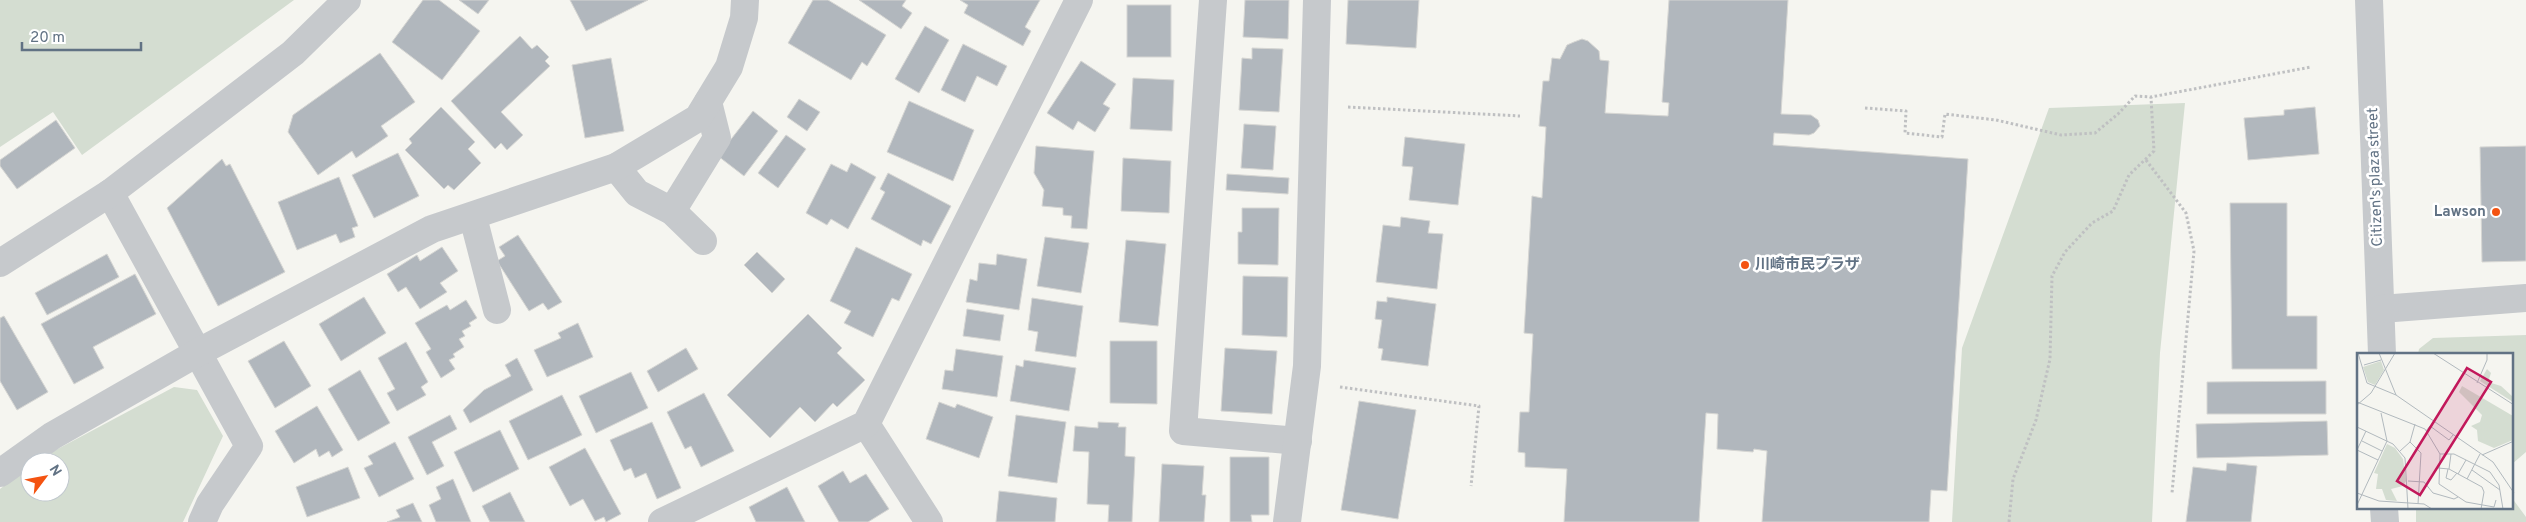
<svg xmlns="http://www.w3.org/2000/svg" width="2526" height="522" font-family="Overpass,'Noto Sans JP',sans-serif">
<rect width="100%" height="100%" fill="#f5f5f0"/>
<g fill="#d4ddd1">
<path d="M0 0H294L82 155 53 112 0 147Z"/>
<path d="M2185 103 2160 353 2152 522H1952L1962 348 2049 108Z"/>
<path d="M2526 335V452L2512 464V354H2418L2419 349 2433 338Z"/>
<path d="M174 387 197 390 223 436 183 522H0V489L30 465V492H60V462H34L37 460Z"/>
<path d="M2512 498 2526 517V522H2416V508H2512Z"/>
</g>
<g fill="#b1b7bd" stroke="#d6d6d3">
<path d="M423 0H439L480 31 442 80 392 42Z"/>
<path d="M459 0H489L478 14Z"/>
<path d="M570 0H648L586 31Z"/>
<path d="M813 0H828L886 35 867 66 862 62 851 80 788 43Z"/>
<path d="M859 0H906L902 6 912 13 901 29Z"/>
<path d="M960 0H1040L1025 27 1031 31 1023 46 964 13 968 5Z"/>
<path d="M1245 0H1289L1288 39 1243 37Z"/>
<path d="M1348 0H1419L1416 48 1346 44Z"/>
<path d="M1669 0H1788L1781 114 1811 115 1818 120 1820 126 1814 133 1809 135 1774 133 1773 145 1968 159 1947 491 1931 490 1929 522H1762L1767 451 1754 449 1753 452 1717 449 1718 414 1706 413 1699 522H1564L1567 469 1525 467V453L1518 452 1520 412H1529L1533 334 1524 333 1532 196 1542 198 1546 127 1539 126 1543 81H1549L1552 58 1560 59 1567 45 1574 42 1582 39 1588 41 1599 51 1600 60 1609 61 1605 113 1668 116 1669 103 1662 102Z"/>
<rect x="1127" y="5" width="44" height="52"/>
<path d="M925 26 949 40 919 93 895 79Z"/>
<path d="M520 36 532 49 537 45 549 57 545 61 550 66 501 112 523 135 507 150 501 143 495 149 451 101Z"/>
<path d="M963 44 1007 66 997 86 977 76 965 102 941 90Z"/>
<path d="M1252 48 1283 49 1279 112 1239 110 1242 58 1252 59Z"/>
<path d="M380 53 415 102 381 126 388 136 356 158 352 151 318 175 288 132 293 115Z"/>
<path d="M611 58 624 131 585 138 572 65Z"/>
<path d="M1081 61 1116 84 1103 104 1110 108 1095 132 1078 121 1073 130 1047 113Z"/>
<path d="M1133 78 1174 80 1172 131 1130 129Z"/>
<path d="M799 99 820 112 807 131 787 117Z"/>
<path d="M909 101 974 130 953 181 887 152Z"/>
<path d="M441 107 475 142 468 149 481 163 454 190 448 185 444 189 405 150 412 143 409 139Z"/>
<path d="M2315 107 2319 154 2248 160 2244 118 2284 115V110Z"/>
<path d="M753 111 778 131 744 176 718 156Z"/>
<path d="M56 120 75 148 17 189 0 166V160Z"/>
<path d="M1244 124 1276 126 1273 170 1241 168Z"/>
<path d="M786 135 806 149 778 188 758 173Z"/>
<path d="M1405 137 1465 144 1458 205 1409 200 1413 167 1402 166Z"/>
<path d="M1036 146 1094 151 1087 229 1071 228 1072 216 1063 215V208L1042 206 1044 190 1034 173Z"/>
<path d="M2526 146V261L2482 262 2480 147Z"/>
<path d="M398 153 419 196 374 218 352 175Z"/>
<path d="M1123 158 1171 161 1169 213 1121 211Z"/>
<path d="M222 159 226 166 230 164 285 272 218 306 167 208Z"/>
<path d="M851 163 876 177 848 229 831 219 827 225 806 213 831 164 847 172Z"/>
<path d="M888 173 951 206 931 244 923 240 921 246 871 219 885 192 880 189Z"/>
<path d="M1227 174 1289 178 1288 194 1226 190Z"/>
<path d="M339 177 358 226 352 228 355 237 340 243 336 234 297 250 278 202Z"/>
<path d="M2230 203H2287V316H2317V369H2232Z"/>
<path d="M1242 208H1279L1278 265 1238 264V232H1242Z"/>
<path d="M1401 217 1430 221 1428 233 1443 234 1437 289 1376 282 1383 225 1400 227Z"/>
<path d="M518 235 562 302 548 310 543 303 529 311 497 261 505 256 499 247Z"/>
<path d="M1045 237 1089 243 1081 293 1037 286Z"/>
<path d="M1126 240 1166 244 1158 326 1119 322Z"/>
<path d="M442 247 458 271 440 283 447 292 420 309 406 287 398 292 387 274 417 255 420 261Z"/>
<path d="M856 247 912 274 899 301 892 298 873 337 844 323 851 311 830 301Z"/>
<path d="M757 252 785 279 772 293 744 265Z"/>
<path d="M107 254 119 277 47 315 35 293Z"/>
<path d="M997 254 1027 259 1019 310 966 302 970 279 977 281 979 263 996 265Z"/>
<path d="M135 274 156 314 93 347 104 368 74 384 41 324Z"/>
<path d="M1243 276 1288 277 1287 337 1242 335Z"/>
<path d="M364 297 386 333 341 361 319 324Z"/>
<path d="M1387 297 1436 304 1428 366 1381 360 1383 349 1378 348 1382 320 1375 319 1377 301 1387 302Z"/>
<path d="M1032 298 1083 306 1076 357 1035 351 1038 332 1028 330Z"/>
<path d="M466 300 477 318 469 323 471 326 462 331 465 336 459 339 464 347 453 354 455 357 449 360 455 369 441 378 426 352 431 349 415 323 447 305 450 310Z"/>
<path d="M967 309 1004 315 1000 341 963 336Z"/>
<path d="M808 314 842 348 837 353 865 380 837 407 833 403 815 422 800 407 770 438 727 395Z"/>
<path d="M4 316 48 392 17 410 0 381V318Z"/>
<path d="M578 323 593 357 547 377 534 350 561 338 558 333Z"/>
<path d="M284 341 311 386 275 408 248 361Z"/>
<path d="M1110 341H1157V404L1110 403Z"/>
<path d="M406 342 428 382 421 387 426 395 397 411 387 393 395 389 378 358Z"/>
<path d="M686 348 698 369 658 392 647 371Z"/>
<path d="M1225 348 1277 351 1272 414 1221 411Z"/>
<path d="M956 349 1003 356 997 397 942 389 945 370 953 371Z"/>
<path d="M517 358 533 390 470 423 463 410 484 390 511 376 505 365Z"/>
<path d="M1024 360 1076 368 1069 411 1010 401 1016 365 1023 367Z"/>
<path d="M360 370 390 423 358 441 328 389Z"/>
<path d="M631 372 648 408 596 433 579 396Z"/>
<path d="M2326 381V414H2207V382Z"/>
<path d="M704 393 734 451 701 467 691 446 685 449 667 412Z"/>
<path d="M562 395 582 435 528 460 509 421Z"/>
<path d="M1359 401 1416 410 1398 519 1341 510Z"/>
<path d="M939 402 955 408 957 404 993 417 979 458 926 439Z"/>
<path d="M317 406 343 450 332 457 329 451 319 457 316 449 294 463 275 431Z"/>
<path d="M450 415 457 429 432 442 444 466 427 475 408 437Z"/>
<path d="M1016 415 1066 422 1057 483 1008 476Z"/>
<path d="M2327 421 2328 455 2197 458 2196 424Z"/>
<path d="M652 422 681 488 657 499 646 473 635 478 631 468 624 471 610 440Z"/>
<path d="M1098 422 1119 423 1118 427H1126L1125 456 1135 457 1132 522H1108L1109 505 1087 504 1089 452 1073 451 1075 426 1098 428Z"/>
<path d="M500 430 519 469 473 492 454 452Z"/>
<path d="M395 442 414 479 379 497 364 468 373 464 368 456Z"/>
<path d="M585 448 621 514 606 522 604 517 595 521 583 499 570 506 549 467Z"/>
<path d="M1230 457H1269V515H1251L1252 522H1230Z"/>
<path d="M2227 463 2257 466 2251 522H2186L2193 467 2226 471Z"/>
<path d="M1162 464 1204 466 1202 495H1206L1204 522H1159Z"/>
<path d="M348 467 360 498 307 517 296 487Z"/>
<path d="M843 471 850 483 866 474 889 509 868 522H839L818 486Z"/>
<path d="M453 479 471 522H436L429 505 441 499 436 487Z"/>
<path d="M787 487 805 522H756L749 507Z"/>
<path d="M999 491 1057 498 1055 522H996Z"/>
<path d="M510 492 525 522H490L482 506Z"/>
<path d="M413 503 422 522H387L400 517 396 510Z"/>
</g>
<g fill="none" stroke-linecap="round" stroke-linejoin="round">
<g stroke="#bfc0c2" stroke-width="3" stroke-dasharray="2.5 2.5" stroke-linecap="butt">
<path d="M1348 107 1520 116"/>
<path d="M1865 108 1906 111 1905 133 1942 137 1945 114 1996 120 2061 135 2095 133 2118 114 2135 96 2151 97 2311 67"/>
<path d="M2146 160 2186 213 2194 251 2172 493"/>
<path d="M1340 387 1479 406 1471 486"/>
<path d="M2009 522 2013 479 2036 420 2050 359 2052 276 2065 252 2092 223 2113 211 2129 175 2154 151 2151 97"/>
</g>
<g stroke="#c6c9cc" stroke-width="28">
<path d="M1213 0 1183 431 1298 441"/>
<path d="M2369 0 2382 354"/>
<path d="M616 167 637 193 672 211 703 241"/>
<path d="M110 193 249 446 210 504 202 522"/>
<path d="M672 211 717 138 708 102"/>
<path d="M473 217 497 310"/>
<path d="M0 263 110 193 293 53 347 0"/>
<path d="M2381 309 2526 298"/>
<path d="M866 424 929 522"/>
<path d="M0 473 52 436 197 353 432 229 616 167 698 118 729 67 744 18 745 0"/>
<path d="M2384 508 2385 522"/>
<path d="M662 522 866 424 1079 0"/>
<path d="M1287 522 1307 366 1317 0"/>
</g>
</g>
<g fill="#f45311" stroke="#fff" stroke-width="2">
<circle cx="2496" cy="212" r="5"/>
<circle cx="1745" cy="265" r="5"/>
</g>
<g text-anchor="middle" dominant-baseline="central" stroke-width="5" stroke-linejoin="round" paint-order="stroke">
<g font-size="15" fill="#617284" stroke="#fff">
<text transform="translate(2376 177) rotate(-92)">Citizen's plaza street</text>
</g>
<g font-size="15" font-weight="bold" fill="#617284" stroke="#fff" text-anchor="end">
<text x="2486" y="212">Lawson</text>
<text x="1755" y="265" text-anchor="start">川崎市民プラザ</text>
</g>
</g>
<g transform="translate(2357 353)">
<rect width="156" height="156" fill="#f5f5f0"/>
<path d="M24 8 27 17 18 32 11 29 6 14ZM130 16 134 20 131 29 144 33 156 44V49L123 28ZM105 33 156 63V87L137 95 121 88 120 77 114 73 123 69 125 62 102 39ZM30 91 38 95 46 106 49 128 46 133 34 136 40 148 29 147 25 136H19L21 121 17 120Z" fill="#d4ddd1"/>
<path fill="none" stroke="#b1b9be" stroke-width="1" d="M1 0 10 30 39 42M22 0 39 42 136 109 157 140M76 0 157 52M7 12 24 7M120 30 130 7V0M0 49 68 76 83 101 82 131 109 149 137 154 139 147M0 52 14 40 38 0M0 74 36 91 48 105 51 156M69 78 73 73 92 87 96 82M5 88 25 98M53 89 64 100 61 151M0 97 21 107M0 97 9 78M43 98 53 89 58 71M83 101H97L133 119 142 132 146 156M125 102 157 88M81 115 92 116 125 134 127 139 124 156M91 116 89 125 94 127 100 120M92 116 94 101M115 117 143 137M101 121 109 107M110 126 123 101M51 128 67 129 76 140 97 146 101 144M0 140 22 148 67 151 75 156M0 152 30 88 24 60"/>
<path fill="#c2185b" fill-opacity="0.15" stroke="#c2185b" stroke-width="2.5" d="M110 15 134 29 63 142 40 128Z"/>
<rect width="156" height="156" fill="none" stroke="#617284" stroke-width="2.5"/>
</g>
<g transform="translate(45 477) rotate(58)"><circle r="24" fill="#ffffff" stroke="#c0c7ce"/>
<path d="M0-4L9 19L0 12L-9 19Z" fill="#f45311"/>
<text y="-8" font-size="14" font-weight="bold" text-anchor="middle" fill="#617284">N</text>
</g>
<path d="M22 42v8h119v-8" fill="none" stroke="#617284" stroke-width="2.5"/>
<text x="30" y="42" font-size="15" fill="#617284" stroke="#ffffff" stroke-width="4" paint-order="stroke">20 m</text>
</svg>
